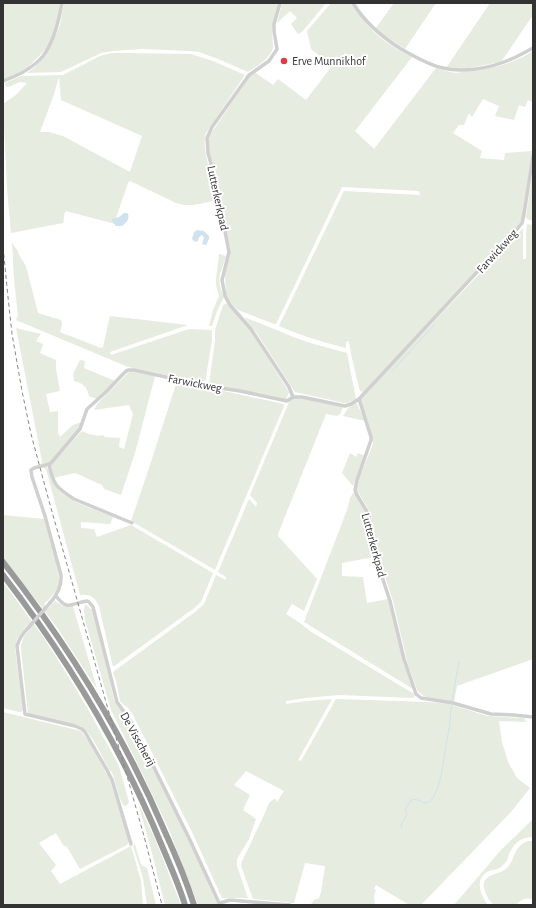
<svg xmlns="http://www.w3.org/2000/svg" width="536" height="908" font-family="'Alegreya Sans',sans-serif">
<rect width="100%" height="100%" fill="#fff"/>
<g fill="#e6ecdf" fill-rule="evenodd">
<path d="M3 3H61L56 28 49 44 44 51 27 68 3 81Z"/>
<path d="M64 3H278L272 30 273 48C269 60 257 66 248 72L218 59 199 52 189 51 142 49 113 51 101 53 61 72 27 73 35 67 50 47 60 25Z"/>
<path d="M282 3H326L302 32 298 34 291 24 297 18 290 11 277 23Z"/>
<path d="M331 3H352C368 30 384 43 412 57L355 131 374 149 436 68 450 72 456 73 495 67 506 64 523 57 533 51V102L528 100 525 107 519 105 514 120 495 116 499 106 483 99 472 117 469 113 464 125H459L453 133 482 151 480 158 504 160 505 153 532 151 523 214 518 228 363 392 360 391 359 388 351 354 349 341 346 342V348C323 342 301 336 279 326L344 191 420 195 419 191 342 187 276 324H274L238 310 229 301 226 294 225 273 230 250 229 245 217 184 209 151 208 138 249 77 254 72 273 85 278 79 306 100 332 66 311 49 307 31Z"/>
<path d="M394 3H436L405 49 384 35 376 28Z"/>
<path d="M490 3H533V15L501 62 463 69 446 68Z"/>
<path d="M112 53H129L191 54 213 61 245 75 206 133C200 148 215 183 217 200 201 203 192 208 176 203L130 181 128 183 116 218 114 219 115 224 66 211C63 214 65 219 63 223L11 233 7 189 3 104 16 95 27 83 20 82 8 87 5 85V83L21 76 63 75 100 56ZM59 77 61 100 142 136 130 172 63 136 49 132H40L53 97Z"/>
<path d="M533 168V221L527 219 526 217Z"/>
<path d="M527 224 533 225V659L457 686 454 702 429 699 418 692 408 665 393 601 376 549 371 514 357 490 356 486 373 444 372 435 360 399 523 228V259H526V233Z"/>
<path d="M12 243 18 251 19 255 26 266 38 313 61 320 62 324 60 332 101 348 103 347 110 316 188 325 110 352 111 355 189 329 212 330V340L205 383 128 367 16 320 18 316 14 279Z"/>
<path d="M219 254 226 256C221 274 215 277 224 297L217 311 212 326H209L213 310 219 296 216 285V279Z"/>
<path d="M227 303 249 328 289 392 286 400 240 391 209 384 215 341V330L223 305Z"/>
<path d="M244 317 277 330 293 337 314 344 347 353 356 399 347 403H344L295 392 256 332Z"/>
<path d="M16 328 41 334 36 341 43 344 40 353 56 360V369L60 391 46 394 50 412 58 411V433L60 437 73 425 84 421 80 428 49 463 41 465 42 461 34 420Z"/>
<path d="M80 360 85 361 84 368 115 381 97 399 89 396C87 387 83 383 74 381L73 374Z"/>
<path d="M130 371 155 376 135 453 121 495 104 489 102 485 75 473 53 478 51 465 82 431C88 434 97 437 103 435L105 437 120 438 119 447 124 449 133 414 129 405 94 410 98 403Z"/>
<path d="M177 381 284 404V406L215 570 131 521 147 474Z"/>
<path d="M292 395 343 407 340 414 337 416 326 414 278 534V536L317 579 304 611 292 604 286 614 300 623 310 631 414 694 415 696 413 698 339 695 306 698 286 701V704L307 701 332 699 298 760 301 761 336 699 429 702 449 704 487 716 524 718 525 719 526 722 499 721 502 742 508 762 517 778 530 788 511 812 421 905H409L401 900 376 885 374 889 376 890 374 896 375 905H334L311 904 314 900 319 898 321 892 325 866 305 863 294 903 253 899 241 866 242 861 249 847 264 815 269 803 274 799H276L277 802 284 791 246 771 234 785 250 795 243 810 256 819 249 839 237 859V866L248 898H222L193 834 132 713 128 708 123 704 120 701 116 681 113 672 195 612 204 604 216 575 226 580V577L218 572 249 499 256 507 257 503 250 495Z"/>
<path d="M354 403H356L358 406 365 421 343 416 348 408Z"/>
<path d="M350 453 356 457 358 453 365 456 353 486 342 473Z"/>
<path d="M46 466C52 471 51 482 57 488 71 503 94 509 113 517L110 524 81 522V528L94 529 97 537 131 525 213 573 201 602 193 609 113 667 99 606C95 597 90 594 80 595L46 469 42 467Z"/>
<path d="M353 493H354L367 515 374 557 342 563V576L363 577 367 603 388 599 413 689 304 622 347 510 350 498Z"/>
<path d="M3 515 44 519C47 531 62 574 59 584 57 592 49 599 44 604L48 609 55 601C63 605 63 608 73 606L97 689 58 629 40 605 3 558Z"/>
<path d="M3 582 44 638 71 681 89 711 119 766 129 802 127 805 124 806 120 799 113 775 111 771 109 770C103 758 91 731 80 726L28 714 21 649C21 641 24 635 30 629L27 625 17 639 15 648 23 710 21 712H19L3 708Z"/>
<path d="M85 604 92 610 107 669 114 700 130 722 187 836 218 905H198L170 832 143 775 111 710 85 620 84 610Z"/>
<path d="M3 712 81 731 89 742 106 773 108 774 109 777 129 841 127 845 80 869 67 847 63 845 56 833 39 843 56 865 51 871 60 884 131 846 141 881 143 905H3Z"/>
<path d="M138 803 155 839 181 905H165L151 849Z"/>
<path d="M533 819V837C521 837 514 843 509 854 508 858 507 862 503 865 498 871 492 869 487 872 474 880 481 896 488 905H454L501 850Z"/>
<path d="M528 841H533V900C523 896 522 901 515 905 511 906 499 905 494 905 487 899 477 882 490 876 496 873 501 873 507 868 516 858 513 847 528 841Z"/>
<path d="M135 844 141 865 147 868 156 905H147L143 878 133 846Z"/>
</g>
<g fill="#cfe2ee">
<path d="M124 213H127L128 214C130 219 126 223 122 226H116L112 221V219L119 217Z"/>
<path d="M197 230 204 231 209 236V239L206 245 202 244 204 238 202 235 200 236 197 242 194 241 192 239 194 232Z"/>
</g>
<g fill="none" stroke-linecap="round" stroke-linejoin="round">
<g stroke="#cfe2ee" stroke-width="1">
<path d="M392 371 434 325"/>
<path d="M452 701 459 662"/>
<path d="M402 829 401 825 407 814 405 810 411 800C413 800 416 799 417 800 420 800 423 803 426 803 440 801 444 756 446 745 447 737 450 729 450 721 451 715 450 711 452 705"/>
</g>
<g stroke="#d0d0d0" stroke-width="3.5">
<path d="M280 3 274 24V31L277 49 269 61 249 75 212 127 207 138 208 153 214 175 229 252 222 280 225 296 230 305 251 329 289 387 293 397"/>
<path d="M353 3C365 23 382 37 401 49 414 56 428 65 443 68 462 73 491 68 509 60 517 57 525 52 533 48"/>
<path d="M3 81C17 76 33 68 43 56 53 43 59 20 62 3"/>
<path d="M359 399 371 437V440L357 480 355 490 357 495 369 515 374 552 390 601 404 659 416 694 421 698 453 703 491 714 514 715 533 717"/>
<path d="M49 464C53 485 57 488 74 499L132 523"/>
<path d="M56 596C68 612 71 603 87 601L89 602 93 607 117 702 132 723 190 840 220 905"/>
<path d="M50 603C57 595 62 586 61 575L45 516 32 477 31 470C37 465 45 467 51 463L80 429 87 409 106 392 125 372 128 370H134L207 386 240 391 287 401 293 397H302L345 406 351 404 359 399 518 228 522 223 524 214 533 156"/>
<path d="M28 628C22 634 19 639 17 646L25 714 75 726 82 729 85 732 108 772 112 780 131 844"/>
<path d="M220 903 230 900 290 905"/>
</g>
<g stroke="#9a9a9a" stroke-width="6">
<path d="M3 562C68 645 124 735 165 832 176 856 186 880 194 905"/>
<path d="M3 575C67 658 122 749 162 846 170 865 179 885 185 905"/>
</g>
<path stroke="#888" stroke-width="1" stroke-dasharray="4 3" stroke-linecap="butt" d="M3 247 8 297 12 334 22 391 31 434 49 501 144 836 162 905"/>
<path stroke="#d0d0d0" stroke-width="3.5" d="M28 628 50 603"/>
</g>
<circle fill="#e63946" stroke="#fff" stroke-width="1.5" cx="284" cy="61" r="4"/>
<g text-anchor="middle" dominant-baseline="central" stroke-width="4" stroke-linejoin="round" paint-order="stroke">
<g font-size="12" fill="#333" stroke="#fff" text-anchor="start">
<text x="292" y="61">Erve Munnikhof</text>
</g>
<g font-size="12" fill="#333" stroke="#fff">
<text transform="translate(218 198) rotate(78)">Lutterkerkpad</text>
<text transform="translate(497 251) rotate(-48)">Farwickweg</text>
<text transform="translate(195 383) rotate(11)">Farwickweg</text>
<text transform="translate(374 545) rotate(75)">Lutterkerkpad</text>
<text transform="translate(138 739) rotate(61)">De Visscherij</text>
</g>
</g>
<rect width="536" height="908" fill="none" stroke="#333333" stroke-width="8"/>
</svg>
